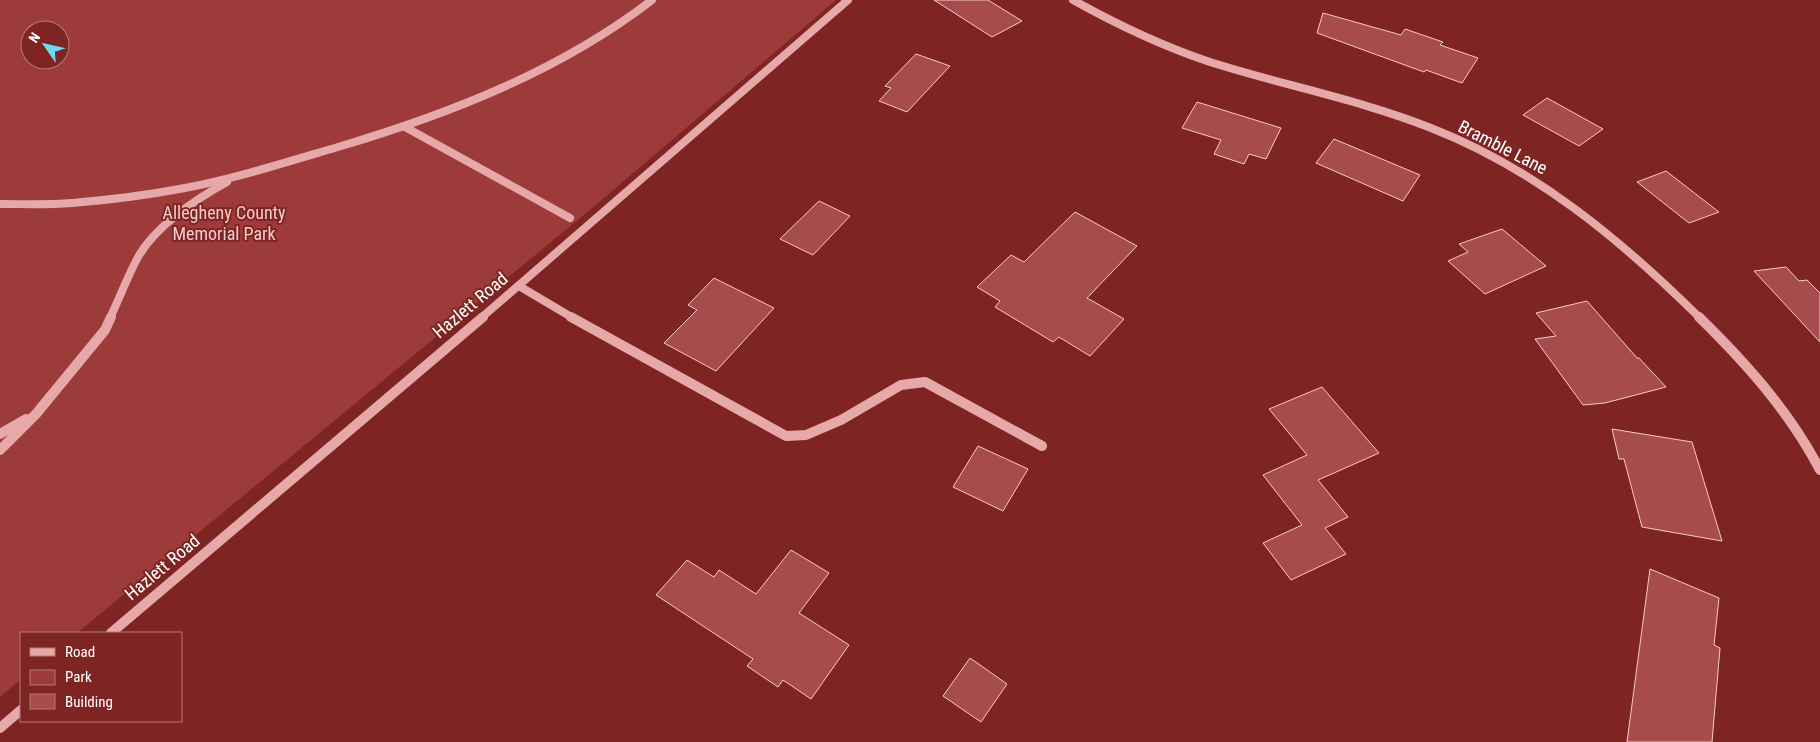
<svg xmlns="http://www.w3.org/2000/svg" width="1820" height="742" font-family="'Roboto Condensed',sans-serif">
<rect width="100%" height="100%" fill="#7e2523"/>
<path fill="#9d3b3b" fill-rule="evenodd" d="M0 0H836L591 209 77 633H21V679L0 697ZM30 30H60V60H30Z"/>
<g fill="#a74c4c" stroke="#f5cbcb">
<path d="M934 0H988L1022 21 992 37Z"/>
<path d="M1323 13 1401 35 1405 29 1443 42 1440 45 1478 58 1462 83 1426 70 1424 72 1317 33Z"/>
<path d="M916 54 950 66 907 112 879 101 891 88 885 86Z"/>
<path d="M1547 98 1603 129 1579 146 1523 115Z"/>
<path d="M1197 102 1281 128 1266 159 1249 154 1244 164 1214 154 1221 140 1182 128Z"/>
<path d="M1334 139 1420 175 1403 201 1316 163Z"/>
<path d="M1666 171 1719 212 1689 223 1637 182Z"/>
<path d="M819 201 850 216 813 255 780 239Z"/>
<path d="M1075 212 1137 246 1087 298 1124 319 1090 356 1059 337 1053 342 995 307 1000 301 977 287 1011 255 1024 262Z"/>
<path d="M1502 229 1546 266 1485 294 1448 261 1468 252 1459 244Z"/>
<path d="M1786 267 1799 281 1807 280 1820 293V342L1754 271Z"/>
<path d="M714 278 774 308 716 371 664 343 697 310 688 305Z"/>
<path d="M1587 301 1637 358H1639L1666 387 1605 403 1583 405 1535 339 1556 336 1536 313Z"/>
<path d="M1322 387 1379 453 1318 480 1348 517 1325 528 1346 554 1291 580 1263 543 1302 525 1263 475 1307 455 1269 409Z"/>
<path d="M1612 429 1692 442 1722 541 1642 527 1624 459H1619Z"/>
<path d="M978 446 1028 469 1003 511 953 487Z"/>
<path d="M791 550 829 573 799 613 849 645 811 699 783 680 778 687 747 666 753 659 656 595 687 560 714 577 719 570 756 594Z"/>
<path d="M1650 569 1719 598 1714 645 1720 648 1712 742H1627Z"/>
<path d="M970 658 1007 684 981 722 943 696Z"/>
</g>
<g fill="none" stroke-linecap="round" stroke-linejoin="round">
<g stroke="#e6a8a8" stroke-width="8">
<path d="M1073 0C1116 24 1160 45 1207 61 1281 85 1358 99 1431 128 1536 169 1621 240 1700 318"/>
<path d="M405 127 570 218"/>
<path d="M0 204C24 204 48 205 72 203 109 200 148 195 185 188 237 178 287 162 338 147 449 114 560 71 652 0"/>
<path d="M519 286 573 318"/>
<path d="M110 318C119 299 127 278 137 259 154 227 196 199 227 182"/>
<path d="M481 318 848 0"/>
</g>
<g stroke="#e6a8a8" stroke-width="10">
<path d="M571 317 786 436 806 435 841 420 901 385 925 382 1042 446"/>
<path d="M1699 317C1746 363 1789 411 1820 470"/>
<path d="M0 434 26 419"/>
<path d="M0 450 36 414 105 330 111 317"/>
<path d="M111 633 483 317"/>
<path d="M0 728 21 710"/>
</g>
</g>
<g text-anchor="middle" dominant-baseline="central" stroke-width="4" stroke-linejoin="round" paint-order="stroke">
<g font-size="18" fill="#fff" stroke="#7e2523">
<text transform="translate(1503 147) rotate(27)">Bramble Lane</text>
<text transform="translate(470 305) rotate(-40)">Hazlett Road</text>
<text transform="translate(162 567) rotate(-40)">Hazlett Road</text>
</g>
<g font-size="18" fill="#f5cbcb" stroke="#7e2523">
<text x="224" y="212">Allegheny County<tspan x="224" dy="21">Memorial Park</tspan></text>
</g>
</g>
<rect x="20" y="632" width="162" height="90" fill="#7e2523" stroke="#b27c7b"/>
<rect x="30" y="648" width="25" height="8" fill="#e6a8a8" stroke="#b27c7b"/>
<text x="65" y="657" font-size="15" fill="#ffffff">Road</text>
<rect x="30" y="670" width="25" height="15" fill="#9d3b3b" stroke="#b27c7b"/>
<text x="65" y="682" font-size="15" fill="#ffffff">Park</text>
<rect x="30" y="694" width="25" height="15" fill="#a74c4c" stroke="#b27c7b"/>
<text x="65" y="707" font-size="15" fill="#ffffff">Building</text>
<g transform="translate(45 45) rotate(304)"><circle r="24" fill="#7e2523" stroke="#b27c7b"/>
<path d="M0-4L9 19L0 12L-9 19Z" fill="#6cdbf0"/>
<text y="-8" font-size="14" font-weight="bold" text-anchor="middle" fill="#ffffff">N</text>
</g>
</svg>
